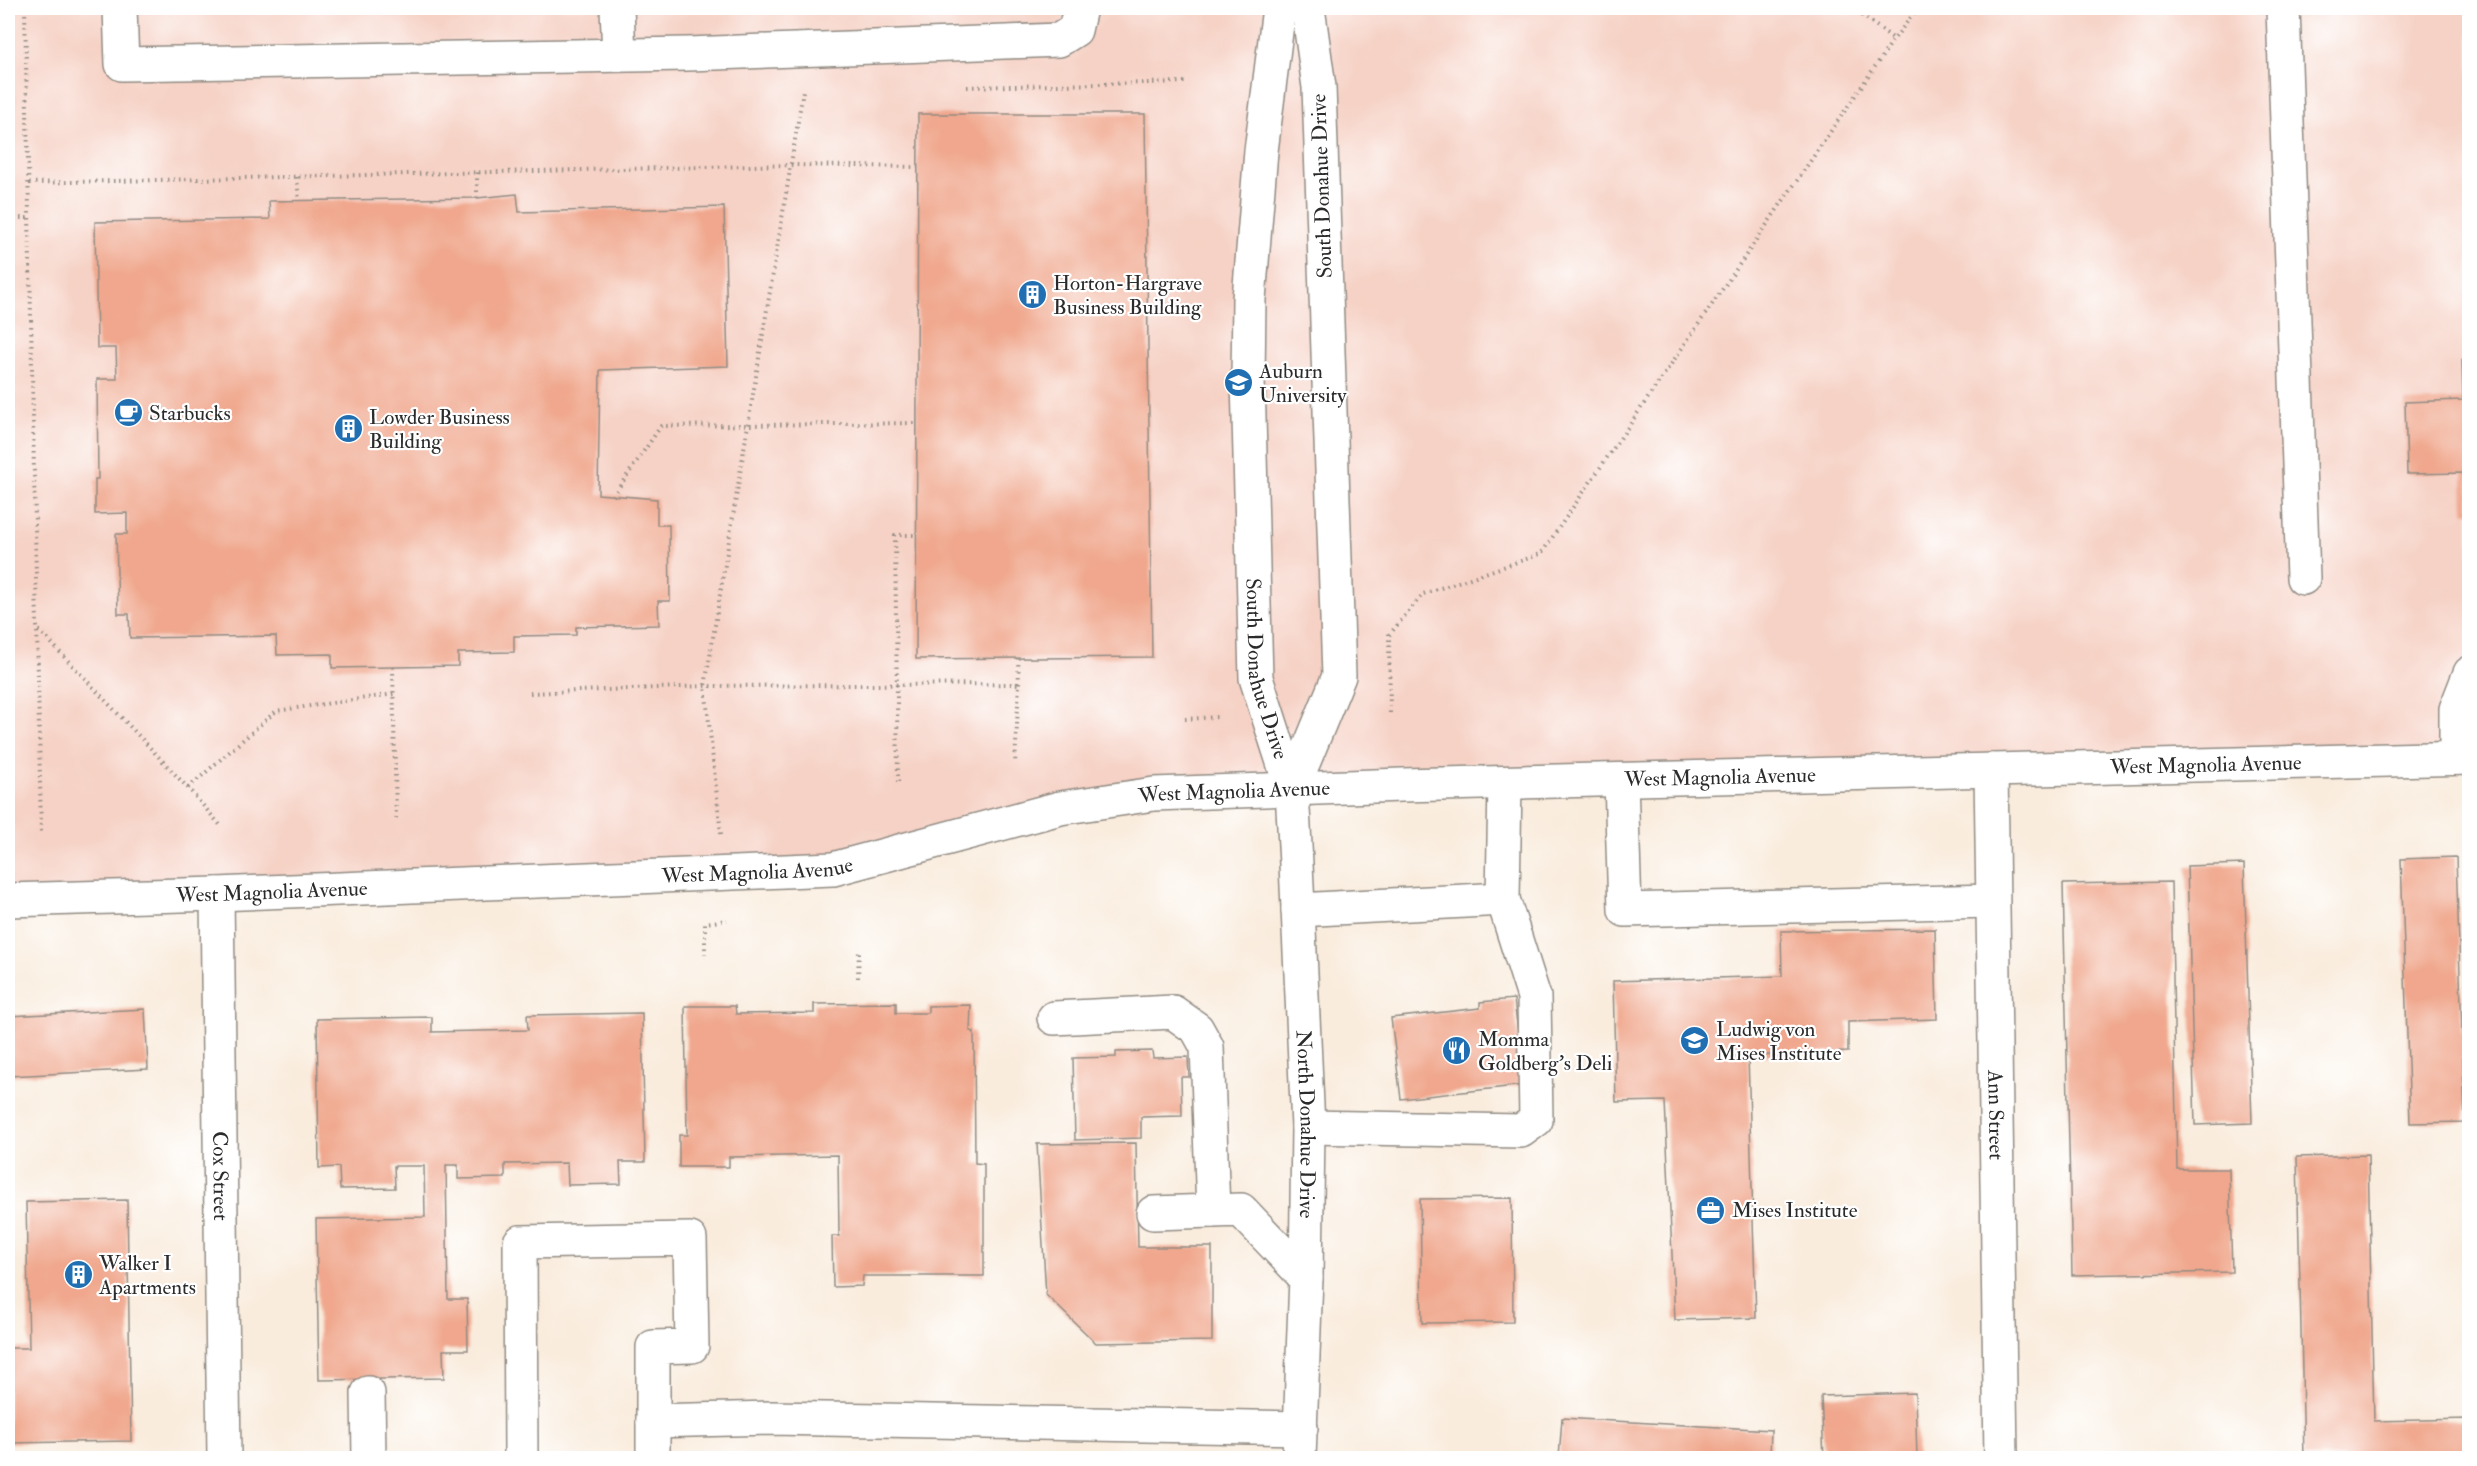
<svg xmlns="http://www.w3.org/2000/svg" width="2477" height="1466" font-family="'IM FELL Double Pica',serif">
<rect width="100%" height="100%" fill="#fff"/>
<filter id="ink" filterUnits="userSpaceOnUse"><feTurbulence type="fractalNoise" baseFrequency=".0167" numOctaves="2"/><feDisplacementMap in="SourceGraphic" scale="12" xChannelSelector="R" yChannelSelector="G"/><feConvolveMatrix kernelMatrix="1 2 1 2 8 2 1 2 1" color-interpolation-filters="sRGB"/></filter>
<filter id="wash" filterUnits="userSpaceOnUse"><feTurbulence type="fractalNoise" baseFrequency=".008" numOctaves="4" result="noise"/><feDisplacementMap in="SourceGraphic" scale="24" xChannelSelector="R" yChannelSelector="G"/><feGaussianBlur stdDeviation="1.35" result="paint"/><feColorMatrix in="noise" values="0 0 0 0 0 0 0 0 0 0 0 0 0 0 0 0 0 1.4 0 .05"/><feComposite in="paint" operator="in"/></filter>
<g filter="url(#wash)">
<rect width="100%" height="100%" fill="#f9ecdd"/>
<path fill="#f6d1c5" d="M8 8H2469V758L1216 791 833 869 8 899Z"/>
<g id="blocks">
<g fill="#f0a78d">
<path d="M918 114H1145L1152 657 916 659Z"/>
<path d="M517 194 519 212 724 207 728 366 600 370 598 494 657 499V525H669L670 601H658L659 625 576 627V635L514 636V652L458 653V666L332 668V654L277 655 276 636 130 638 129 614H118L116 534H127V513L95 514V479H98L97 379H117L116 348H97L95 222 270 219 269 201 477 198Z"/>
<path d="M2462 360H2470V511H2464L2463 473 2407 474 2405 402 2463 400Z"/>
<path d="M2456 857 2465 1122 2410 1123 2401 859Z"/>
<path d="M2244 864 2252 1123 2195 1125 2187 866Z"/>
<path d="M2171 882 2177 1169H2229L2232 1272 2072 1275 2063 884Z"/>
<path d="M1935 929 1937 1019 1848 1022V1052L1748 1056 1756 1318 1675 1320 1665 1101 1616 1102 1613 981 1782 976 1781 931Z"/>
<path d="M1514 999 1524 1085 1401 1099 1391 1018 1480 1008V1002Z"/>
<path d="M896 1003V1013H928V1006L971 1005 970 1031 974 1032 975 1163 984 1164V1276H863L862 1286 833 1287 832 1236H839L838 1155 729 1157V1167H679V1135H687L685 1006H735L736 1014 814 1013V1004Z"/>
<path d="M145 1009 148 1069 8 1076V1016Z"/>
<path d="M642 1013 645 1162H620L621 1184 568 1185 567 1163 505 1164V1178L458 1179V1165H446L448 1299H467L468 1350H443L444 1378 319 1380 316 1219 425 1217 424 1166H394L395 1188 340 1189 339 1167 319 1168 317 1019 432 1017V1032L528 1030 527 1015Z"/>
<path d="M1152 1051 1153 1058 1188 1057 1189 1077H1181L1182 1116 1141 1117V1138L1075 1140 1073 1058 1116 1057V1052Z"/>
<path d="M1136 1143 1138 1247H1212V1341L1096 1343 1046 1295 1037 1144Z"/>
<path d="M2368 1155 2374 1421 2470 1419V1458H2304L2297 1157Z"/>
<path d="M1512 1198 1513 1322 1422 1323 1420 1199Z"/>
<path d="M127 1200 131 1441 8 1443V1348H29L26 1202Z"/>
<path d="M1915 1393 1917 1458H1824L1821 1396Z"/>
<path d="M1562 1418 1771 1430 1770 1458H1559Z"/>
</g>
</g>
</g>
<g filter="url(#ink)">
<use href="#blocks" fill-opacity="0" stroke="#928c84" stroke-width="1.5"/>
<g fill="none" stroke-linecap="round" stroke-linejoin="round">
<defs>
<g id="minor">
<path d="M120 8 122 64 688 54 1059 40 1075 30 1080 8"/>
<path d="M617 8 619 55"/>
<path id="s1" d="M1279 8 1261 151 1249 299 1248 380 1256 678 1292 790 1296 864 1308 1127 1306 1278 1299 1458"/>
<path d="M2283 8 2303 578"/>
<path d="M2456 758V709L2470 673"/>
<path id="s2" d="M1991 770 2001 1458"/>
<path d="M1621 780 1625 910 1991 901"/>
<path d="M1292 790 1339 676 1319 87 1308 8"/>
<path id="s3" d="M217 894 224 1458"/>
<path id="s4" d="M8 900 217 894 833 869 1060 808 1154 794 1402 785 2470 758"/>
<path d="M1298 910 1503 899"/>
<path d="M1054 1018 1173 1012 1197 1029 1207 1047 1213 1211 1241 1210 1306 1278"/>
<path d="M1308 1127 1521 1131 1536 1120 1534 997 1503 899 1505 783"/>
<path d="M1153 1213 1213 1211"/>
<path d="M368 1393 369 1458"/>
<path d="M653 1421 771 1418 1301 1428"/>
<path d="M521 1458 520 1242 690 1239 692 1346 653 1347V1458"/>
</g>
</defs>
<use href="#minor" stroke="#928c84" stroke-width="36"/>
<g stroke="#928c84" stroke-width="4" stroke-dasharray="1.5 4.5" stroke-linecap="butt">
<path d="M25 8 41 833"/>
<path d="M1852 8 1894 39"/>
<path d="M967 87 1187 82"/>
<path d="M297 177 299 201"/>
<path d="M29 183 792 165 917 167"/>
<path d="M477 198V172"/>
<path d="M8 218H29"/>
<path d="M613 496 661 426 917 423"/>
<path d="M39 630 188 788 220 825"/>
<path d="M1018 658 1019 684"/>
<path d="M393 667 396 821"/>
<path d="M530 693 705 686 1019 684 1015 764"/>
<path d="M1390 713 1389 635 1423 594 1541 554 1894 39 1918 8"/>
<path d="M1185 719 1218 717"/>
<path d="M898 782 895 535H916"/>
<path d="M188 788 276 711 394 694"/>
<path d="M721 834 705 686 803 91"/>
<path d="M705 955V923L727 920"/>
<path d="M858 978 859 950"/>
</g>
<use href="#minor" stroke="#fff" stroke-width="33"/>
</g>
</g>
<defs>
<symbol id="building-disc" viewBox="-11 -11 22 22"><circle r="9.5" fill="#1f6fb2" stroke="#fff"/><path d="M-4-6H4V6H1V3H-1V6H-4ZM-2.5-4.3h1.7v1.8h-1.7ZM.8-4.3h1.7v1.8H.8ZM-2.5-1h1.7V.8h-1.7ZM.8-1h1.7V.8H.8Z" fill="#fff"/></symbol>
<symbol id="university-disc" viewBox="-11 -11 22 22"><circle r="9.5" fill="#1f6fb2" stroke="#fff"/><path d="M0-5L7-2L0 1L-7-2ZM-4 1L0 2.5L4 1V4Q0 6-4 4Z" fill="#fff"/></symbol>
<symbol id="cafe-disc" viewBox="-11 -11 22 22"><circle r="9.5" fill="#1f6fb2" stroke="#fff"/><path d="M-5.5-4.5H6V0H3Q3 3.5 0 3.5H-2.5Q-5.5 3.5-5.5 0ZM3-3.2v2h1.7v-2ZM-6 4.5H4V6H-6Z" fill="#fff"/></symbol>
<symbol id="restaurant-disc" viewBox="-11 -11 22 22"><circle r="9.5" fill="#1f6fb2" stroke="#fff"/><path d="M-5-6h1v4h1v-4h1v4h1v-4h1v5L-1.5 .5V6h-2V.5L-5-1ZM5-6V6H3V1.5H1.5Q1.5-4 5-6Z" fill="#fff"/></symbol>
<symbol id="office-disc" viewBox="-11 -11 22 22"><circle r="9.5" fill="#1f6fb2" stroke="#fff"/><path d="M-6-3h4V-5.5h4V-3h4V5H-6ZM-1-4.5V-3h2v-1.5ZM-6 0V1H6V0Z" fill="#fff"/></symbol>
</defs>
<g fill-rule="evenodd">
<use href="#building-disc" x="1016" y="278" width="33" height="33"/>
<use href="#university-disc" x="1222" y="366" width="33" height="33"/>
<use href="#cafe-disc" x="112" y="396" width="33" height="33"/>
<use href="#building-disc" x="332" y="412" width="33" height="33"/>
<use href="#university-disc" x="1678" y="1024" width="33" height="33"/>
<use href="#restaurant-disc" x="1440" y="1034" width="33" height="33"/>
<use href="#office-disc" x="1694" y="1194" width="33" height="33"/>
<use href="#building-disc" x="62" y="1258" width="33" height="33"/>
</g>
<g text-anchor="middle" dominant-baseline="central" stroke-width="4.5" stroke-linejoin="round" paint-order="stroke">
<g font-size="21" fill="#2b2b2b" stroke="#fff">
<text transform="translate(1322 186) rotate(-92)">South Donahue Drive</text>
<text stroke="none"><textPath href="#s1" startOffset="664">South Donahue Drive</textPath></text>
<text stroke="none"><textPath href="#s4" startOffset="2208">West Magnolia Avenue</textPath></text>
<text stroke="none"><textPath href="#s4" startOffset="1722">West Magnolia Avenue</textPath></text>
<text stroke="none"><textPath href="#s4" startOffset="1236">West Magnolia Avenue</textPath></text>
<text stroke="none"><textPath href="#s4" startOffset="750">West Magnolia Avenue</textPath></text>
<text stroke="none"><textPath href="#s4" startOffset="264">West Magnolia Avenue</textPath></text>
<text stroke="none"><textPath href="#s2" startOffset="345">Ann Street</textPath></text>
<text stroke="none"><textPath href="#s1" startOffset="1124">North Donahue Drive</textPath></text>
<text stroke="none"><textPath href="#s3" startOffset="282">Cox Street</textPath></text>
</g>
<g font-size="21" fill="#2b2b2b" stroke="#fff" text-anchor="start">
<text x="1053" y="283">Horton-Hargrave<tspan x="1053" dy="24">Business Building</tspan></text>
<text x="1259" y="371">Auburn<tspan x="1259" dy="24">University</tspan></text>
<text x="149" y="413">Starbucks</text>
<text x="369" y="417">Lowder Business<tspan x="369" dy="24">Building</tspan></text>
<text x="1716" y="1029">Ludwig von<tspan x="1716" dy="24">Mises Institute</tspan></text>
<text x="1478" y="1039">Momma<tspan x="1478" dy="24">Goldberg's Deli</tspan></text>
<text x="1732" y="1210">Mises Institute</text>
<text x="99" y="1263">Walker I<tspan x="99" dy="24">Apartments</tspan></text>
</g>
</g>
<rect width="2477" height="1466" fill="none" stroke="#fff" stroke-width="30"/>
</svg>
